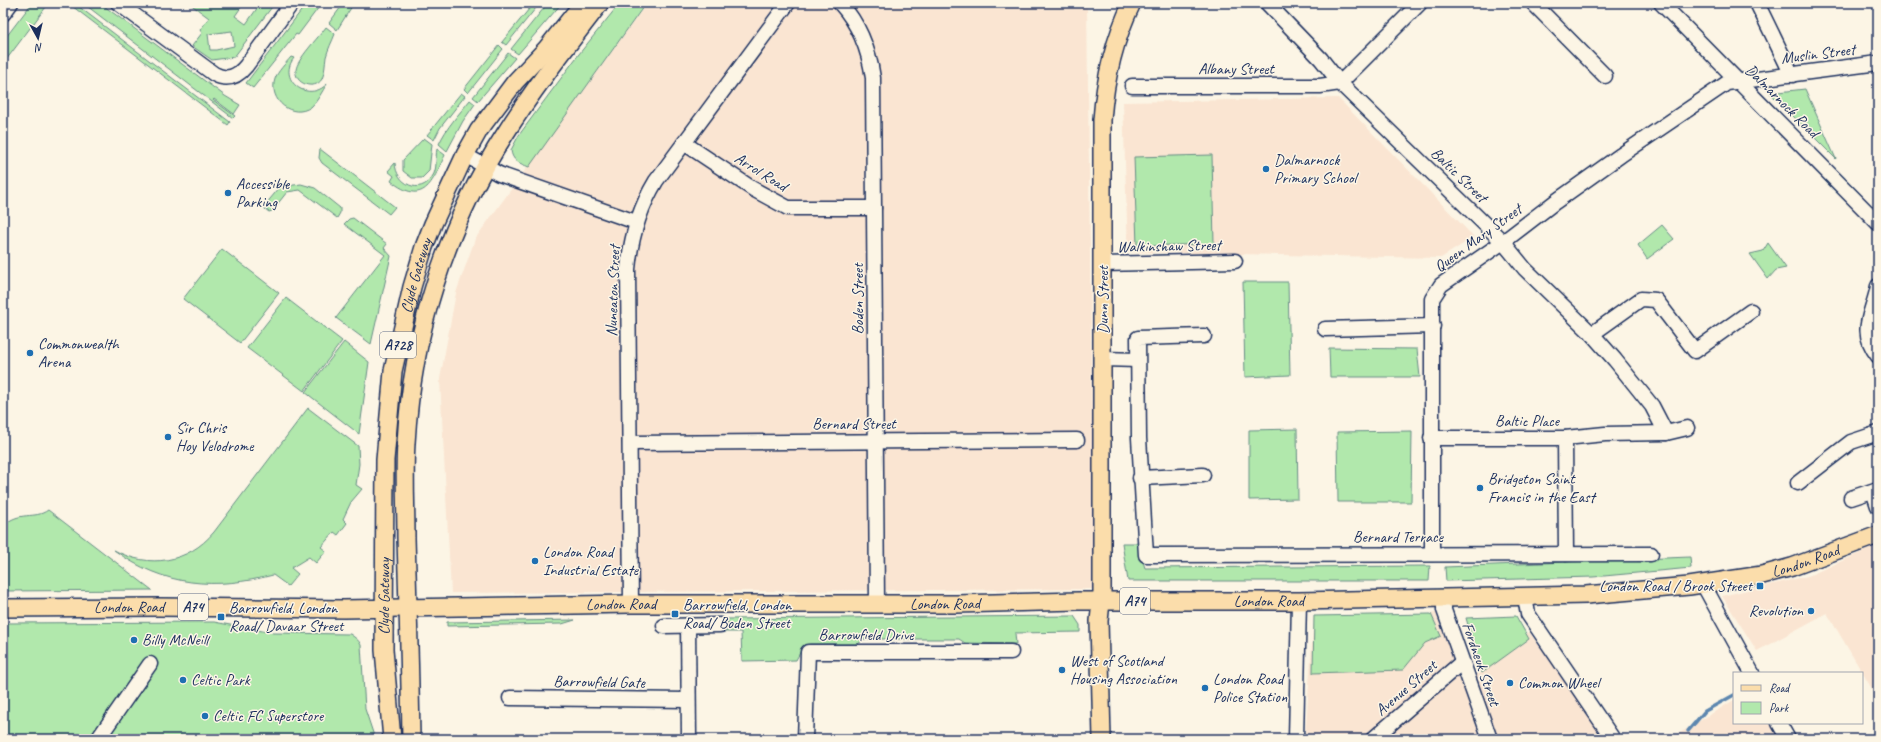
<svg xmlns="http://www.w3.org/2000/svg" width="1881" height="742" font-family="Caveat,sans-serif">
<rect width="100%" height="100%" fill="#fcf5e5"/>
<filter id="ink" filterUnits="userSpaceOnUse"><feTurbulence type="fractalNoise" baseFrequency=".025" numOctaves="2"/><feDisplacementMap in="SourceGraphic" scale="8" xChannelSelector="R" yChannelSelector="G"/><feConvolveMatrix kernelMatrix="1 2 1 2 8 2 1 2 1" color-interpolation-filters="sRGB"/></filter>
<g filter="url(#ink)">
<g fill="#fae5d2">
<path d="M647 3H1087L1094 589 451 593 440 379 456 293 475 239Z"/>
<path d="M1338 98 1474 237 1441 258 1128 252 1123 102Z"/>
<path d="M1878 545V699L1827 613 1757 651 1722 596 1808 576Z"/>
<path d="M1444 610 1467 676 1482 673 1529 632 1608 739H1305L1314 616 1431 614Z"/>
<path d="M1734 700V723H1772L1781 739H1670Z"/>
</g>
<g fill="#b1e8ac" stroke="#668c85" fill-rule="evenodd">
<path d="M32 3H49L3 64V41Z"/>
<path d="M68 3H74L230 122 228 125Z"/>
<path d="M83 3H100L225 96 240 105 234 114 214 99 213 100 235 116 233 118Z"/>
<path d="M189 3H244L235 16 246 24 258 7 253 3H275L234 57 212 60 192 46 202 33 200 30 209 18ZM232 31 234 46 216 50H210L208 34Z"/>
<path d="M307 3H322L298 35 296 34 253 88 246 83Z"/>
<path d="M344 3H354L337 30 329 23Z"/>
<path d="M534 3H540L506 45 502 42Z"/>
<path d="M548 3H562L518 54 511 49Z"/>
<path d="M620 3H646L529 167C519 163 512 161 511 150L519 135 579 54Z"/>
<path d="M326 27 335 34C332 42 328 49 326 57 325 64 325 72 322 79 315 91 294 84 296 70 297 59 319 37 326 27Z"/>
<path d="M499 45 503 49 468 93 464 89Z"/>
<path d="M508 53 515 58 478 101 473 97Z"/>
<path d="M291 57 294 58C277 79 307 104 327 84 322 91 318 101 311 107 292 120 268 100 275 79 277 72 286 63 291 57Z"/>
<path d="M1805 89 1836 159 1770 93Z"/>
<path d="M461 93 465 96 440 128 434 140 427 135Z"/>
<path d="M470 100 475 104 463 121 447 151 439 144C446 128 459 114 470 100Z"/>
<path d="M424 138 432 144 429 171 422 178H412L403 171V160Z"/>
<path d="M320 149 395 207 389 214 322 163 319 158Z"/>
<path d="M437 149 445 155C432 183 424 207 391 181L394 176 388 171 395 163C396 184 420 196 432 177 438 169 435 158 437 149Z"/>
<path d="M1212 155 1214 244 1137 246 1134 157Z"/>
<path d="M301 184 315 188 340 208V213L337 218 300 190 287 192 272 211 269 212 265 209V205L280 187Z"/>
<path d="M353 218 387 244 384 248 391 256 371 344 336 318 385 255 344 224 349 219Z"/>
<path d="M1662 225 1674 239 1647 259 1638 245Z"/>
<path d="M1768 243 1786 268 1776 270 1768 279 1750 254 1763 251Z"/>
<path d="M222 249 279 293 240 343 183 299Z"/>
<path d="M1243 282H1288L1290 375 1245 377Z"/>
<path d="M286 298 342 341 304 391 247 348Z"/>
<path d="M344 342 369 362 359 434 305 392Z"/>
<path d="M1329 348 1417 349 1420 377H1330Z"/>
<path d="M308 408 358 446 359 464 356 485 362 489 351 502 343 519 347 523 338 535 334 532 321 547 326 551 316 563 309 557 291 568 298 574 288 586 273 575C216 590 164 587 114 550 149 569 188 563 214 532Z"/>
<path d="M1297 429 1298 499 1249 500V430Z"/>
<path d="M1412 431 1411 502H1338L1337 432Z"/>
<path d="M48 510 152 590 3 591V526C19 510 35 520 48 510Z"/>
<path d="M1122 543H1137L1145 568 1430 566 1429 581H1128Z"/>
<path d="M1690 557 1691 568 1593 577 1446 581 1445 567Z"/>
<path d="M1431 614 1441 636 1425 643 1403 670 1313 673 1314 616Z"/>
<path d="M1074 616 1080 625V632L1015 633 1016 644 965 643 959 639H864L858 644H810L803 647 796 660 742 661 741 632H724L723 619Z"/>
<path d="M1516 616 1529 639 1482 673 1466 618Z"/>
<path d="M575 620 562 624 447 626V622Z"/>
<path d="M214 622 273 633 350 634C354 637 359 640 361 645L365 709 375 739H3V623Z"/>
</g>
<g fill="none" stroke-linecap="round" stroke-linejoin="round">
<path stroke="#5b86af" stroke-width="3.5" d="M1688 731 1705 711 1734 695"/>
<defs>
<g id="minor">
<path d="M118 3 214 74C227 81 237 77 246 66L292 3"/>
<path d="M840 3C859 24 869 50 873 78L877 604"/>
<path d="M1267 3 1321 59 1340 83 1503 242 1525 269 1592 334 1615 360 1652 406 1666 433"/>
<path d="M1533 3 1605 76"/>
<path d="M1661 3 1878 223"/>
<path d="M1757 3 1792 75"/>
<path d="M3 14 11 3"/>
<path d="M1132 86H1320L1340 83 1420 3"/>
<path d="M684 143 753 189 788 208H874"/>
<path d="M465 155 499 174 636 222"/>
<path d="M1102 264 1235 261"/>
<path d="M1878 286C1873 314 1857 329 1878 356"/>
<path d="M1325 329 1433 326"/>
<path d="M1592 334 1641 299 1656 300 1695 351 1751 311"/>
<path d="M1204 336 1138 338 1139 438 1146 555 1651 554"/>
<path d="M1103 359 1137 360"/>
<path d="M1431 438H1565L1605 434 1666 433 1687 428"/>
<path d="M1565 438 1566 554"/>
<path d="M630 443 1077 440"/>
<path d="M1140 478 1203 475"/>
<path d="M1798 483 1851 442 1878 433"/>
<path d="M1873 491 1878 506"/>
<path d="M1851 498 1878 489"/>
<path d="M1432 554V299L1441 285 1503 242 1555 202 1621 155 1727 83 1878 63"/>
<path d="M1703 584 1752 673"/>
<path d="M1525 597 1528 614 1613 739"/>
<path d="M1444 598V610L1490 739"/>
<path d="M631 604 628 269C631 236 639 209 656 181L788 3"/>
<path d="M688 625 689 739"/>
<path d="M664 626 720 625"/>
<path d="M510 698 688 700"/>
<path d="M1779 723 1788 739"/>
<path d="M98 739 150 664"/>
<path d="M805 739 808 652H1011"/>
<path d="M1296 739 1299 601"/>
<path d="M1373 739 1462 662"/>
</g>
<g id="major">
<path id="s1" d="M3 608 158 607 344 609 631 604H957L1078 601H1299L1586 595 1689 586 1762 575 1792 567 1878 535"/>
<path id="s2" d="M392 739 384 650 385 460 393 371 412 287 424 247 433 224 465 155 479 130 515 82 547 48 583 3"/>
<path d="M411 739C410 672 408 605 406 538 406 506 404 474 406 443 412 334 446 226 505 134 534 88 567 46 600 3"/>
<path d="M1102 739 1099 621 1102 592V120C1105 79 1114 40 1132 3"/>
</g>
</defs>
<use href="#minor" stroke="#1b2f5e" stroke-width="17"/>
<use href="#major" stroke="#1b2f5e" stroke-width="20"/>
<use href="#minor" stroke="#fcf5e5" stroke-width="14"/>
<use href="#major" stroke="#fbddab" stroke-width="17"/>
</g>
</g>
<g fill="#1f6fb2" stroke="#fcf5e5" stroke-width="1.5">
<circle cx="1266" cy="169" r="4"/>
<circle cx="228" cy="193" r="4"/>
<circle cx="30" cy="353" r="4"/>
<circle cx="168" cy="437" r="4"/>
<circle cx="1480" cy="488" r="4"/>
<circle cx="535" cy="561" r="4"/>
<rect x="1756" y="582" width="8" height="8" rx="2"/>
<circle cx="1811" cy="611" r="4"/>
<rect x="671" y="610" width="8" height="8" rx="2"/>
<rect x="217" y="613" width="8" height="8" rx="2"/>
<circle cx="134" cy="640" r="4"/>
<circle cx="1062" cy="670" r="4"/>
<circle cx="183" cy="680" r="4"/>
<circle cx="1510" cy="683" r="4"/>
<circle cx="1205" cy="688" r="4"/>
<circle cx="205" cy="716" r="4"/>
</g>
<g text-anchor="middle" dominant-baseline="central" stroke-width="3" stroke-linejoin="round" paint-order="stroke">
<g fill="#fcf5e5" stroke="#5e6a86" stroke-width="1">
<rect x="380" y="332" width="36" height="26" rx="3"/>
<rect x="1120" y="588" width="30" height="26" rx="3"/>
<rect x="178" y="594" width="30" height="26" rx="3"/>
</g>
<g font-size="15" font-weight="bold" fill="#1b2f5e">
<text x="398" y="345">A728</text>
<text x="1135" y="601">A74</text>
<text x="193" y="607">A74</text>
</g>
<g font-size="16" fill="#1b2f5e" stroke="#fcf5e5">
<text transform="translate(1818 54) rotate(-7)">Muslin Street</text>
<text x="1236" y="69">Albany Street</text>
<text transform="translate(1782 101) rotate(45)">Dalmarnock Road</text>
<text transform="translate(761 172) rotate(32)">Arrol Road</text>
<text transform="translate(1459 175) rotate(44)">Baltic Street</text>
<text transform="translate(1478 238) rotate(-36)">Queen Mary Street</text>
<text transform="translate(1169 246) rotate(-1)">Walkinshaw Street</text>
<text stroke="none"><textPath href="#s2" startOffset="467">Clyde Gateway</textPath></text>
<text transform="translate(613 291) rotate(-88)">Nuneaton Street</text>
<text transform="translate(858 299) rotate(-90)">Boden Street</text>
<text transform="translate(1103 300) rotate(-90)">Dunn Street</text>
<text x="1527" y="421">Baltic Place</text>
<text x="854" y="424">Bernard Street</text>
<text x="1398" y="537">Bernard Terrace</text>
<text stroke="none"><textPath href="#s1" startOffset="1806">London Road</textPath></text>
<text stroke="none"><textPath href="#s2" startOffset="143">Clyde Gateway</textPath></text>
<text stroke="none"><textPath href="#s1" startOffset="1266">London Road</textPath></text>
<text stroke="none"><textPath href="#s1" startOffset="942">London Road</textPath></text>
<text stroke="none"><textPath href="#s1" startOffset="618">London Road</textPath></text>
<text stroke="none"><textPath href="#s1" startOffset="126">London Road</textPath></text>
<text x="866" y="635">Barrowfield Drive</text>
<text transform="translate(1481 664) rotate(71)">Fordneuk Street</text>
<text transform="translate(599 682) rotate(1)">Barrowfield Gate</text>
<text transform="translate(1406 688) rotate(-41)">Avenue Street</text>
</g>
<g font-size="16" fill="#1b2f5e" stroke="#fcf5e5" text-anchor="start">
<text x="1274" y="160">Dalmarnock<tspan x="1274" dy="18">Primary School</tspan></text>
<text x="236" y="184">Accessible<tspan x="236" dy="18">Parking</tspan></text>
<text x="38" y="344">Commonwealth<tspan x="38" dy="18">Arena</tspan></text>
<text x="176" y="428">Sir Chris<tspan x="176" dy="18">Hoy Velodrome</tspan></text>
<text x="1488" y="479">Bridgeton Saint<tspan x="1488" dy="18">Francis in the East</tspan></text>
<text x="543" y="552">London Road<tspan x="543" dy="18">Industrial Estate</tspan></text>
<text x="1752" y="586" text-anchor="end">London Road / Brook Street</text>
<text x="683" y="605">Barrowfield, London<tspan x="683" dy="18">Road/ Boden Street</tspan></text>
<text x="229" y="608">Barrowfield, London<tspan x="229" dy="18">Road/ Davaar Street</tspan></text>
<text x="1803" y="611" text-anchor="end">Revolution</text>
<text x="142" y="640">Billy McNeill</text>
<text x="1070" y="661">West of Scotland<tspan x="1070" dy="18">Housing Association</tspan></text>
<text x="1213" y="679">London Road<tspan x="1213" dy="18">Police Station</tspan></text>
<text x="191" y="680">Celtic Park</text>
<text x="1518" y="683">Common Wheel</text>
<text x="213" y="716">Celtic FC Superstore</text>
</g>
</g>
<rect width="1881" height="742" fill="none" stroke="#fcf5e5" stroke-width="16"/>
<rect x="8" y="8" width="1865" height="726" fill="none" stroke="#1b2f5e" stroke-width="1.5" filter="url(#ink)"/>
<rect x="1733" y="672" width="130" height="52" fill="#fcf5e5" stroke="#a2a6af"/>
<rect x="1741" y="685" width="20" height="6" fill="#fbddab" stroke="#a2a6af"/>
<text x="1769" y="692" font-size="12" fill="#1b2f5e">Road</text>
<rect x="1741" y="702" width="20" height="12" fill="#b1e8ac" stroke="#a2a6af"/>
<text x="1769" y="712" font-size="12" fill="#1b2f5e">Park</text>
<g transform="translate(38 38) rotate(172)" stroke="#fcf5e5" stroke-width="3" paint-order="stroke">
<path d="M0-3L7 15L0 10L-7 15Z" fill="#1b2f5e"/>
<text y="-6" font-size="11" font-weight="bold" text-anchor="middle" fill="#1b2f5e">N</text>
</g>
</svg>
